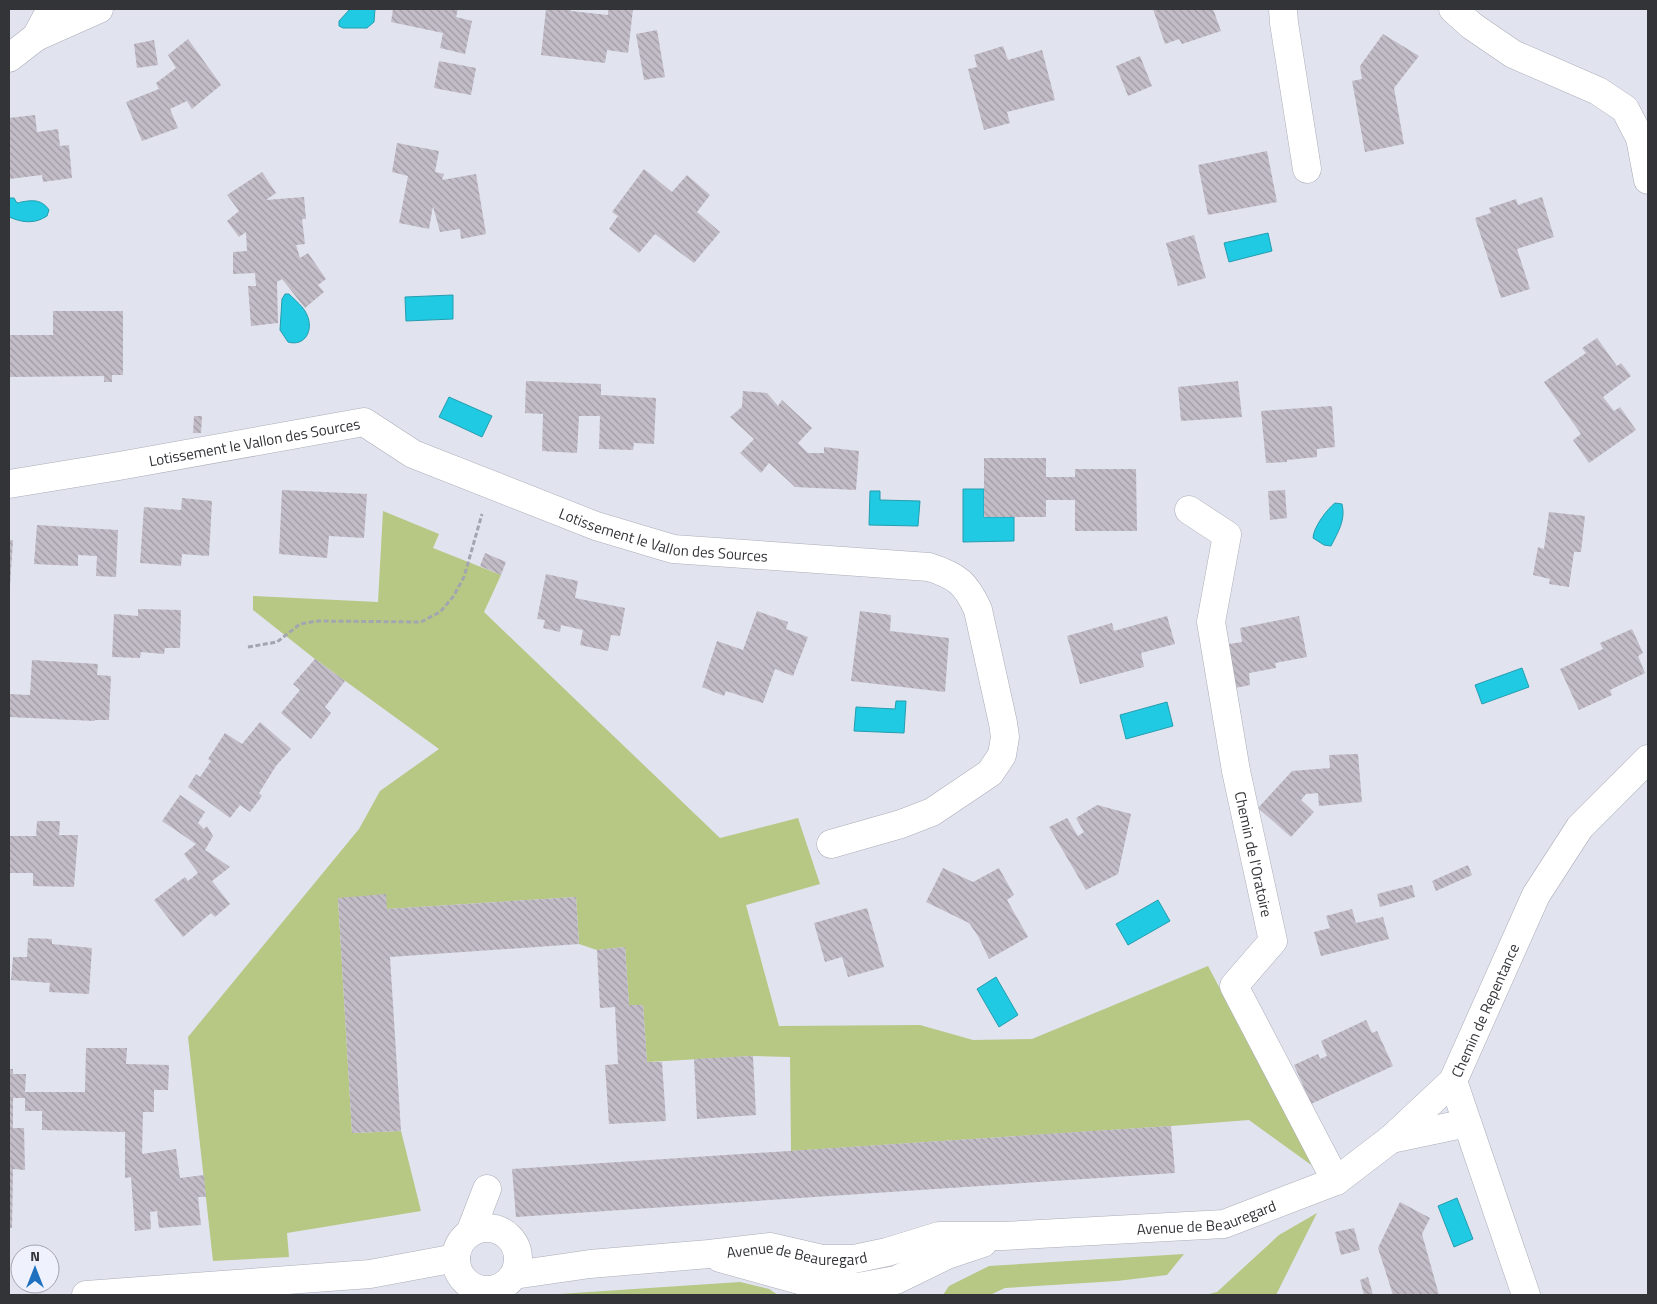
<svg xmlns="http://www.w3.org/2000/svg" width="1657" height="1304" font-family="'Titillium Web',sans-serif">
<defs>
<pattern id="building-back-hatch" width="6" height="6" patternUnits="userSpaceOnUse" patternTransform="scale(1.25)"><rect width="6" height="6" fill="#c3bdc7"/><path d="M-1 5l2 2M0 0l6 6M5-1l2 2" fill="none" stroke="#9f9aa3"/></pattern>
</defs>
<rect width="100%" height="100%" fill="#e1e3ef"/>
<g fill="#b6c884">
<path d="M383 511 439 534 433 548 501 575 484 612 720 838 798 818 820 884 746 905 779 1026 920 1025 973 1040 1032 1039 1208 966 1314 1167 1249 1120 1171 1126 791 1151 790 1057 753 1056 647 1062 643 1005H629L625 947 597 950 579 944 576 897 387 909 338 898 352 1133 401 1131 421 1211 287 1233 289 1257 213 1261 188 1037 359 829 380 791 439 749 315 659 253 610V596L378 602Z"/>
<path d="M1317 1213 1276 1295H1205L1217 1292 1279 1235Z"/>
<path d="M1184 1254 1167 1275 1117 1281 1005 1288 990 1295H943L949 1286 989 1266Z"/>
<path d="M740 1282 769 1289 778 1295 559 1294Z"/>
</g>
<g fill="#1fcae2" stroke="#259daf">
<path d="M350 9H375L374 22 367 28H343L339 26V21Z"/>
<path d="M9 198H14L17 203C30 200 41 198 49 210L47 216C35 224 23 223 9 217Z"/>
<path d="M1268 233 1272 251 1229 262 1224 243Z"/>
<path d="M285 294H289C295 300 304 307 307 315 314 330 305 347 288 342L280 330 282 299Z"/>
<path d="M453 295V319L406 321 405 297Z"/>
<path d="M449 397 492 416 482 437 439 417Z"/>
<path d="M963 489H984V517H1014V541L963 542Z"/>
<path d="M870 491H880V500L920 501 918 526 869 525Z"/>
<path d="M1335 503 1342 504C1346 520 1338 532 1331 546L1324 545 1313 538C1313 528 1327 509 1335 503Z"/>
<path d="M1522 668 1529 687 1482 704 1475 685Z"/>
<path d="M896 701H906L904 733 854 731 856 707 895 709Z"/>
<path d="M1167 702 1173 726 1126 739 1120 715Z"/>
<path d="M1158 900 1170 921 1128 945 1116 924Z"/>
<path d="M996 977 1018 1015 999 1027 977 989Z"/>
<path d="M1457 1198 1473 1239 1454 1247 1438 1206Z"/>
</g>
<g fill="url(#building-back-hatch)">
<path d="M393 9H458L456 17 472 21 465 54 440 48 443 33 391 22Z"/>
<path d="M546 9H571V11L608 15V9H633L628 53 607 50 605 63 541 55Z"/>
<path d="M1153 9H1213L1221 31 1182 44 1179 39 1165 44Z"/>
<path d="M657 30 665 77 644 80 636 34Z"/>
<path d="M1383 34 1419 56 1394 88 1404 144 1365 152 1352 81 1362 79 1360 66Z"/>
<path d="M188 39 221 85 192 109 187 101 170 109 178 128 142 141 126 102 159 89 156 83 176 68 168 55Z"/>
<path d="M154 40 158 65 137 68 134 44Z"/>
<path d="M1003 46 1008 60 1042 50 1055 100 1007 112 1010 123 984 130 968 69 977 67 974 55Z"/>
<path d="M1140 56 1152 86 1128 96 1116 66Z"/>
<path d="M439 61 476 68 471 95 434 88Z"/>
<path d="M35 115 37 132 58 129 60 146 69 145 72 178 43 182 42 175 9 179V118Z"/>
<path d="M397 143 439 151 435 172 444 174 442 180 476 174 486 234 461 239 460 229 440 232 433 206 429 229 399 223 408 176 392 172Z"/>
<path d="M1267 151 1277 202 1208 215 1198 165Z"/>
<path d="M644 169 672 192 687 175 710 195 697 212 720 232 694 263 655 234 639 253 609 229 618 216 612 212Z"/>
<path d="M262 172 276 193 266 200 304 197 306 219H302L305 244 296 245 300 258 308 253 326 279 318 285 324 292 305 308 282 279 277 282 278 323 251 326 248 286H256L255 273 233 274V252L247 251 246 232 239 237 227 221 239 211 227 195Z"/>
<path d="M1542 197 1554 237 1517 249 1530 289 1501 298 1475 218 1491 213 1489 208 1516 199 1518 205Z"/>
<path d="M1194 235 1206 278 1178 286 1166 243Z"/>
<path d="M53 311H123V375H112V382H104V376L9 377V335H53Z"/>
<path d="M1597 338 1617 366 1621 363 1631 376 1603 397 1614 411 1620 407 1636 430 1589 463 1573 440 1581 434 1544 382 1586 353 1582 348Z"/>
<path d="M526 381 601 384V395L656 398 654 444 634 443 633 450 599 449 600 416H579L577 453 542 451 543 414 525 413Z"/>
<path d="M1238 381 1242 417 1181 421 1178 387Z"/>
<path d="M743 391 767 393 778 406 782 400 812 428 798 443 808 453H824V447L859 451 856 490 795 487 769 463 761 473 740 453 754 439 730 417 742 407Z"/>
<path d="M1332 406 1335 447 1317 449V457L1287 460V462L1266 463 1261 411Z"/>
<path d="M194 416H202L201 433H193Z"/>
<path d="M984 458H1046V477H1075V469H1136L1137 531H1075V500H1046V517H984Z"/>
<path d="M282 490 367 494 364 538 329 536 327 558 279 554Z"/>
<path d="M1285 490 1287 518 1270 520 1268 491Z"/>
<path d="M182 498 212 501 209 556 182 554 181 566 140 563 144 507 181 510Z"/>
<path d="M1549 512 1585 516 1581 552H1574L1569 587 1549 584 1550 579 1533 575 1538 547 1544 549Z"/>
<path d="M37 525 118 530 116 577 96 576 97 556 78 555V566L34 564Z"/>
<path d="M9 540H13L10 587 9 586Z"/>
<path d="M485 553 506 562 501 575 480 566Z"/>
<path d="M546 574 578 581 575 598 625 608 620 636 611 635 608 651 580 645 583 630 561 625 560 632 543 628 545 620 537 619Z"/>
<path d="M138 609 181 610 180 648H165L164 654 141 652 140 658 112 657 114 614 138 616Z"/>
<path d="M757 611 788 622 786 629 808 637 793 676 775 669 763 703 726 691 724 696 702 687 717 641 743 650Z"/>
<path d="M860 611 891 615 890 631 949 638 945 692 851 681Z"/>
<path d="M1167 616 1175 644 1141 653 1144 667 1080 684 1067 636 1112 623 1114 631Z"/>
<path d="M1299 616 1307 657 1275 663 1276 668 1249 673 1250 685 1230 689 1222 645 1242 642 1240 628Z"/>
<path d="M1632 629 1643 653 1638 656 1645 673 1610 690 1612 695 1579 710 1560 669 1603 649 1600 643Z"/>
<path d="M315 659 345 681 325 707 331 713 311 739 281 713 300 690 293 684Z"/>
<path d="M32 660 98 664 97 675 111 676 109 720H95V721L9 717V694L30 695Z"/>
<path d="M260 722 291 749 276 766 259 793 262 796 250 812 240 805 230 818 188 787 196 774 200 777 211 761 208 759 225 733 242 744Z"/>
<path d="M1358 754 1362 802 1319 806 1318 793 1306 794 1301 800 1314 812 1291 837 1258 808 1292 771 1330 768 1329 755Z"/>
<path d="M180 795 205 812 198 823 204 829 207 826 213 836 205 850 230 867 212 881 230 904 215 917 211 913 183 937 154 900 185 877 188 881 198 873 184 854 196 844 162 821Z"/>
<path d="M1097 805 1131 814 1118 874 1086 890 1049 827 1067 818 1078 836 1084 832 1076 818Z"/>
<path d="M37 821H60L59 835H78L74 887 33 886V873H9V836H36Z"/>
<path d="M1468 865 1472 875 1436 891 1432 881Z"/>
<path d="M943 868 973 882 999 868 1014 895 1007 900 1028 937 989 959 978 936 969 923 926 902Z"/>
<path d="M1412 885 1415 897 1380 907 1377 894Z"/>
<path d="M386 894 387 909 576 897 579 944 390 957 401 1131 352 1133 338 898Z"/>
<path d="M867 908 884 967 848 977 842 957 825 962 814 923Z"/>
<path d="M1352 909 1356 923 1383 917 1389 939 1321 956 1314 932 1330 928 1326 916Z"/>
<path d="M28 938 52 939V944L92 948 89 994 49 992 50 983 11 980 13 957H27Z"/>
<path d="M625 947 629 1005H643L647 1062H662L666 1121 609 1124 605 1065 618 1064 615 1007 600 1008 597 950Z"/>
<path d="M1366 1020 1372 1033 1377 1031 1393 1066 1311 1104 1294 1065 1318 1054 1320 1059 1327 1056 1321 1041Z"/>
<path d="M86 1048H127L126 1064 169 1065 168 1090H154V1112H143L142 1154 176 1149 180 1178 204 1175 206 1197H198L201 1225 159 1228 157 1211 150 1212 151 1229 135 1231 131 1177 125 1178V1132L42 1130V1111H25V1098H13V1128H24L25 1170 13 1169 12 1228H9V1069H13V1074H26L25 1092H85Z"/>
<path d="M753 1056 756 1115 697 1119 694 1059Z"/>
<path d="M1171 1126 1175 1173 516 1217 512 1169Z"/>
<path d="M1400 1202 1430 1218 1422 1234 1439 1295H1393L1378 1248Z"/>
<path d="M1354 1228 1360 1250 1341 1255 1335 1232Z"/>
<path d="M1368 1277 1373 1295H1364L1360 1280Z"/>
</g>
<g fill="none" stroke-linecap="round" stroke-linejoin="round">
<defs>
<g id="minor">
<path d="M1283 9 1284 23 1307 169"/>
<path d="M1453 9 1472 26 1513 54 1598 91 1625 109 1640 138 1648 180"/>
<path d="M36 37 99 9"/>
<path d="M9 58 36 37 51 9"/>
<path id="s1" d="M9 484 119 466 364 422 413 454 596 526 673 549 929 567C957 576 966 583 978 610L1003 723 1005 737 1002 755 990 773 932 812 901 824 831 844"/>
<path id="s2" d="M1189 510 1227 535 1211 622 1236 771 1273 941 1234 986 1336 1181"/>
<path d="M1453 1081 1526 1295"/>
<path d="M1391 1139 1467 1123"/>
<circle cx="487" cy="1259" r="31"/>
<path d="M470 1233 487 1189"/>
<path d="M720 1258 821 1286 858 1287 896 1280 947 1255 983 1243"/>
<path id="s3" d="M514 1275 590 1264 709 1254 770 1247 822 1259H854L887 1252 939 1236H1003L1224 1224 1336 1181 1391 1139 1453 1081 1536 895 1580 827 1648 759"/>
<path d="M86 1295 370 1274 456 1258"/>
</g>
</defs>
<use href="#minor" stroke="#abadb8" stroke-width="29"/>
<path stroke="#a4a6af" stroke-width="3" stroke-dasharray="5 2.5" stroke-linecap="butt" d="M248 647 277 642 300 624 317 621 421 622 440 612 453 597 464 577 482 514"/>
<use href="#minor" stroke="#fff" stroke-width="28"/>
</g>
<g text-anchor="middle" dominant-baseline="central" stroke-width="4.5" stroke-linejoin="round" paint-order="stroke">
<g font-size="15" fill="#333438" stroke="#eff1fc">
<text stroke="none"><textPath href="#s1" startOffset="249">Lotissement le Vallon des Sources</textPath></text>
<text stroke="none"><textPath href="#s1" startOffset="684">Lotissement le Vallon des Sources</textPath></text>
<text stroke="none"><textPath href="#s2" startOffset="370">Chemin de l'Oratoire</textPath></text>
<text stroke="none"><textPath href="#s3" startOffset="1068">Chemin de Repentance</textPath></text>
<text stroke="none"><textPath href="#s3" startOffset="700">Avenue de Beauregard</textPath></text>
<text stroke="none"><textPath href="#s3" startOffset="285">Avenue de Beauregard</textPath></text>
</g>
</g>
<rect width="1657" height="1304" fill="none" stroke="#333438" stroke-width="20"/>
<g transform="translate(35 1269)"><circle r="24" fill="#eff1fc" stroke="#a4a5ae"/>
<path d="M0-4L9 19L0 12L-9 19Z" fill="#1f71bf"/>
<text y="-8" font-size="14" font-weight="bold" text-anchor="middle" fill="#333438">N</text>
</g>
</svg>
